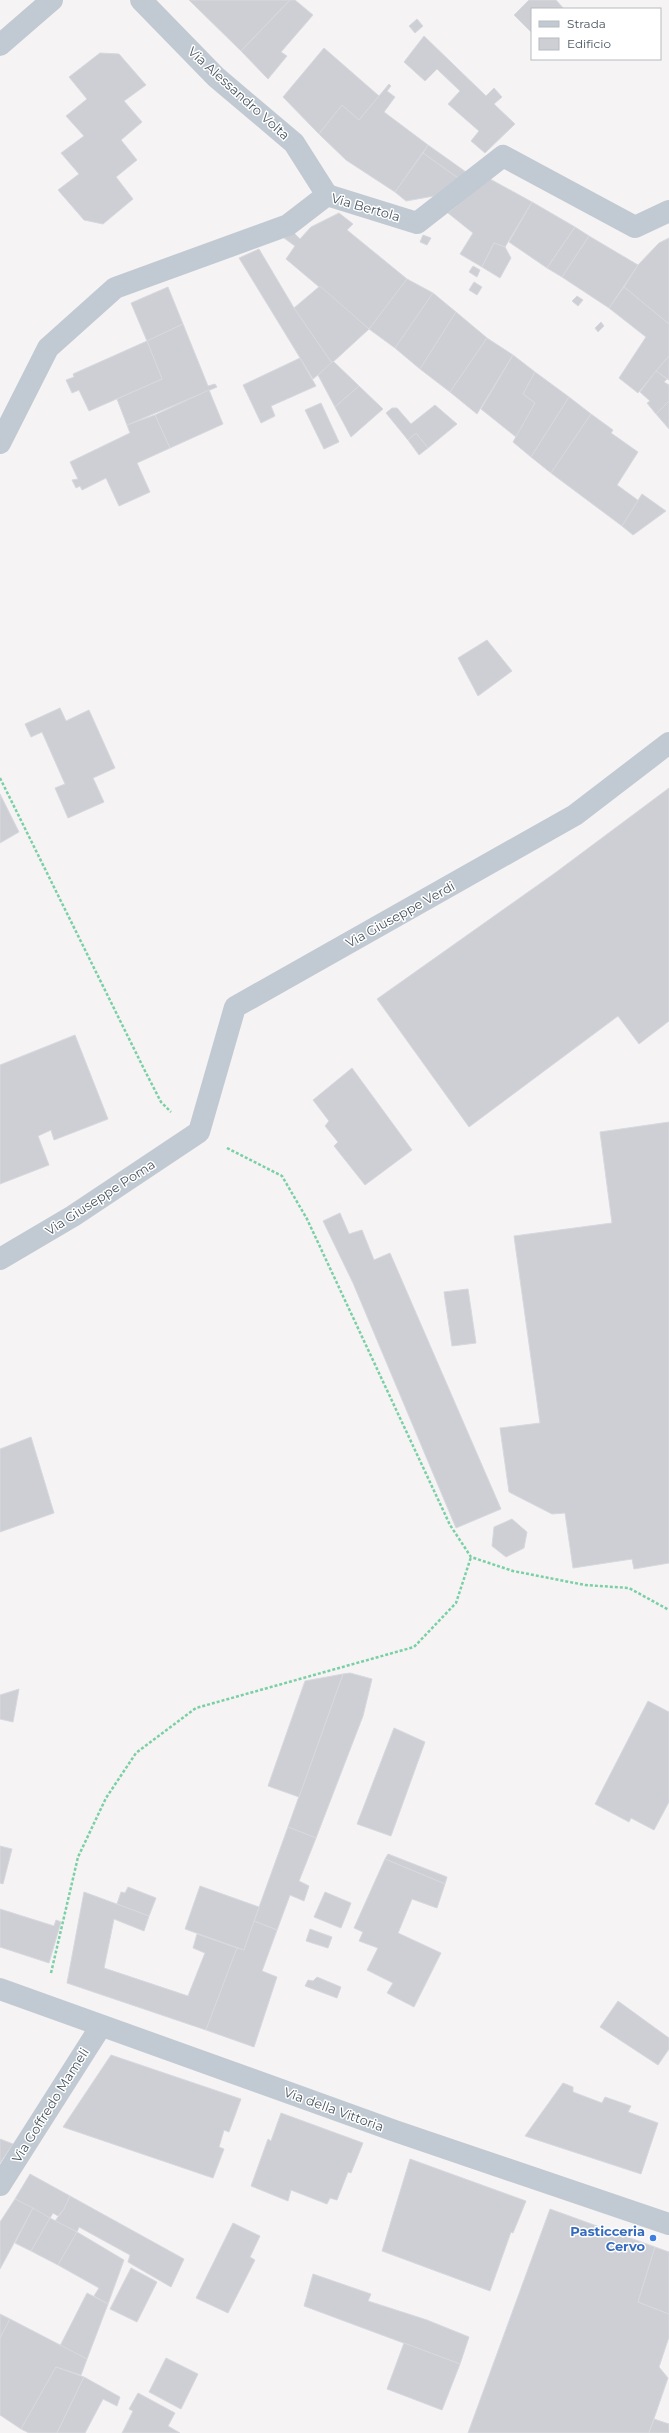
<svg xmlns="http://www.w3.org/2000/svg" width="669" height="2433" font-family="Montserrat,sans-serif">
<rect width="100%" height="100%" fill="#f5f3f3"/>
<g fill="#cdcfd5" stroke="#d7d9de">
<path d="M189 0H290L241 51Z"/>
<path d="M290 0H295L313 15 281 52 287 56 268 79 241 51Z"/>
<path d="M529 0H556L564 9H532V33L514 15Z"/>
<path d="M417 19 423 26 415 33 409 26Z"/>
<path d="M424 36 486 96 494 88 502 97 494 104 515 124 485 153 471 141 479 131 448 104 460 91 437 69 425 81 404 62Z"/>
<path d="M324 48 379 96 359 120 342 105 319 134 283 97Z"/>
<path d="M100 53 119 54 146 85 124 101 142 122 121 140 137 160 116 177 133 199 103 224 84 220 58 190 79 174 61 153 84 136 66 116 87 99 69 77Z"/>
<path d="M389 84 391 86 387 91 395 97 384 112 428 145 395 192 346 160 319 134 342 105 359 120Z"/>
<path d="M428 145 466 172 458 178 423 153Z"/>
<path d="M423 153 458 178 434 196 406 201 395 192Z"/>
<path d="M490 179 532 202 505 247 494 243 482 267 460 254 473 233 448 213Z"/>
<path d="M532 202 575 227 547 268 509 242Z"/>
<path d="M339 213 353 224 347 230 407 279 369 329 286 259 295 246 284 238 294 233 300 239 311 227Z"/>
<path d="M575 227 589 236 562 277 547 268Z"/>
<path d="M423 235 431 238 427 245 420 242Z"/>
<path d="M589 236 638 265 609 308 562 277Z"/>
<path d="M669 238V324L624 287 638 265 659 243Z"/>
<path d="M494 243 505 247 511 258 500 278 482 267Z"/>
<path d="M259 249 294 308 332 363 313 379 239 258Z"/>
<path d="M473 266 480 270 477 277 469 272Z"/>
<path d="M407 279 433 293 395 348 369 329Z"/>
<path d="M474 282 482 287 477 295 469 290Z"/>
<path d="M320 286 369 329 332 363 294 308Z"/>
<path d="M168 287 183 324 147 341 131 303Z"/>
<path d="M624 287 669 324V356L638 393 619 378 646 337 609 308Z"/>
<path d="M433 293 456 312 420 369 395 348Z"/>
<path d="M577 296 583 300 578 306 572 301Z"/>
<path d="M456 312 487 338 450 392 420 369Z"/>
<path d="M601 322 604 326 598 332 595 328Z"/>
<path d="M183 324 208 386 215 384 217 387 127 425 117 399 162 379 147 341Z"/>
<path d="M487 338 513 355 477 414 450 392Z"/>
<path d="M147 341 162 379 89 411 79 390 72 393 66 380 74 377 73 374Z"/>
<path d="M513 355 535 372 523 394 535 403 516 437 481 409Z"/>
<path d="M669 356V380L656 371Z"/>
<path d="M300 358 316 386 271 406 275 416 261 423 243 385Z"/>
<path d="M333 361 359 386 335 407 318 375Z"/>
<path d="M656 371 667 379 664 382 669 385V401L656 414 647 403 650 401 640 392Z"/>
<path d="M535 372 569 397 531 457 513 442 535 403 523 394Z"/>
<path d="M359 386 383 409 351 437 335 407Z"/>
<path d="M209 390 223 424 170 448 155 415Z"/>
<path d="M569 397 591 414 551 473 531 457Z"/>
<path d="M669 401V429L656 414Z"/>
<path d="M321 403 339 442 324 449 305 410Z"/>
<path d="M435 405 457 424 428 448 416 433 408 440 386 413 392 408H397L411 424Z"/>
<path d="M591 414 613 430 611 433 638 452 617 485 639 501 622 526 551 473Z"/>
<path d="M155 415 170 448 137 463 150 492 119 506 106 478 82 490 80 486 76 488 72 480 78 479 70 462 130 433 127 425Z"/>
<path d="M416 433 428 448 419 455 408 440Z"/>
<path d="M642 494 666 511 633 535 622 526Z"/>
<path d="M487 640 512 671 478 696 458 658Z"/>
<path d="M60 708 66 721 89 710 115 768 93 778 104 802 68 818 55 788 65 784 42 732 31 737 25 724Z"/>
<path d="M669 788V1021L639 1044 618 1016 469 1127 377 999 555 873Z"/>
<path d="M0 794 19 832 0 843Z"/>
<path d="M75 1035 108 1119 54 1140 51 1130 38 1136 49 1165 0 1184V1065Z"/>
<path d="M352 1068 412 1150 365 1185 334 1146 338 1142 325 1126 329 1121 313 1100Z"/>
<path d="M669 1122V1563L634 1569 632 1559 573 1568 565 1513 552 1514 509 1492 500 1428 540 1423 514 1236 612 1223 600 1132Z"/>
<path d="M340 1213 349 1234 362 1230 374 1260 390 1253 501 1509 456 1528 353 1283 323 1221Z"/>
<path d="M468 1289 476 1343 452 1346 444 1292Z"/>
<path d="M31 1437 54 1513 0 1532V1449Z"/>
<path d="M512 1519 527 1532 524 1548 506 1557 492 1546 494 1527Z"/>
<path d="M350 1673 372 1679 363 1716 316 1838 288 1827 343 1674Z"/>
<path d="M343 1674 299 1797 268 1786 305 1681Z"/>
<path d="M19 1689 13 1722 0 1719V1695Z"/>
<path d="M648 1701 669 1712V1802L654 1830 631 1818 629 1822 595 1804Z"/>
<path d="M394 1728 425 1742 391 1836 357 1824Z"/>
<path d="M288 1827 316 1838 299 1881 309 1886 304 1901 290 1895 277 1930 254 1921Z"/>
<path d="M0 1846 12 1849 3 1884 0 1883Z"/>
<path d="M388 1854 447 1877 445 1884 385 1859Z"/>
<path d="M385 1859 445 1884 437 1908 412 1899 398 1933 441 1953 414 2007 387 1993 393 1983 367 1970 378 1948 359 1941 363 1932 354 1928Z"/>
<path d="M200 1886 259 1907 244 1950 185 1929Z"/>
<path d="M128 1887 156 1898 149 1916 117 1904 121 1892 125 1893Z"/>
<path d="M84 1892 149 1916 144 1931 114 1919 104 1968 188 1996 205 1953 193 1948 197 1934 237 1948 206 2030 67 1983Z"/>
<path d="M325 1892 351 1903 341 1928 314 1917Z"/>
<path d="M0 1909 54 1926 56 1920 61 1922 49 1963 0 1947Z"/>
<path d="M254 1921 277 1930 262 1971 277 1977 254 2047 206 2030 237 1948 244 1950Z"/>
<path d="M310 1929 332 1937 328 1948 306 1941Z"/>
<path d="M317 1977 341 1987 337 1998 305 1986 308 1980 313 1981Z"/>
<path d="M618 2001 669 2038V2049L658 2065 600 2027Z"/>
<path d="M111 2055 241 2099 229 2132 224 2130 219 2147 224 2149 213 2178 63 2127Z"/>
<path d="M563 2083 573 2087V2092L602 2103 605 2097 631 2106 628 2112 658 2123 641 2174 525 2136Z"/>
<path d="M281 2113 363 2143 351 2173 348 2172 337 2200 330 2198 327 2204 291 2190 288 2201 251 2186 268 2139 271 2141Z"/>
<path d="M0 2139 13 2144 0 2163Z"/>
<path d="M410 2159 526 2201 513 2233 511 2232 490 2291 382 2251Z"/>
<path d="M30 2174 70 2196 64 2209 58 2216 53 2213 50 2218 15 2199Z"/>
<path d="M70 2196 184 2259 171 2287 128 2262 130 2255 79 2227 77 2232 55 2221 64 2209Z"/>
<path d="M15 2199 33 2208 0 2269V2222Z"/>
<path d="M33 2208 50 2218 31 2251 15 2243Z"/>
<path d="M550 2209 655 2247 638 2302 669 2314V2337L659 2367 668 2378 649 2433H468Z"/>
<path d="M50 2218 77 2232 58 2265 31 2251Z"/>
<path d="M233 2223 260 2236 250 2257 255 2260 228 2313 196 2298Z"/>
<path d="M77 2232 124 2260 108 2304 94 2296 99 2288 58 2265Z"/>
<path d="M655 2247 669 2252V2314L638 2302Z"/>
<path d="M131 2268 157 2282 137 2322 110 2309Z"/>
<path d="M313 2274 371 2294 368 2301 427 2320 469 2337 460 2364 304 2306Z"/>
<path d="M87 2293 108 2304 87 2359 60 2346Z"/>
<path d="M0 2314 10 2319 0 2338Z"/>
<path d="M10 2319 87 2359 81 2375 56 2367 21 2429 0 2415V2338Z"/>
<path d="M404 2343 460 2364 442 2410 387 2389Z"/>
<path d="M166 2358 198 2374 181 2409 149 2392Z"/>
<path d="M56 2367 84 2377 57 2433H29L21 2429Z"/>
<path d="M84 2377 120 2397 117 2406 103 2399 85 2433H57Z"/>
<path d="M138 2393 175 2413 168 2426 180 2433H122L133 2411 129 2409Z"/>
<path d="M654 2419 669 2424V2433H649Z"/>
</g>
<g fill="none" stroke-linecap="round" stroke-linejoin="round">
<g stroke="#7ad0a6" stroke-width="2.5" stroke-dasharray="3 2" stroke-linecap="butt">
<path d="M0 778 144 1069 161 1102 171 1112"/>
<path d="M227 1148 282 1176 307 1219 450 1525 471 1557 513 1571 585 1585 629 1588 669 1610"/>
<path d="M51 1973 78 1857 106 1798 136 1753 196 1708 414 1647 456 1603 471 1557"/>
</g>
<g stroke="#c1cad2" stroke-width="22">
<path d="M141 0 216 77 294 143 327 195"/>
<path d="M0 45 52 0"/>
<path d="M327 195 417 223 503 156 635 227 669 211"/>
<path d="M0 443 48 348 115 288 288 225 327 195"/>
<path d="M0 1259 73 1216 199 1132 235 1007 575 815 669 743"/>
<path d="M0 1989 395 2131 669 2224"/>
<path d="M0 2185 101 2026"/>
</g>
</g>
<circle fill="#3f7fe0" stroke="#fff" stroke-width="1.5" cx="653" cy="2238" r="4"/>
<g text-anchor="middle" dominant-baseline="central" stroke-width="3" stroke-linejoin="round" paint-order="stroke">
<g font-size="13" fill="#4a5661" stroke="#fff">
<text transform="translate(239 93) rotate(42)">Via Alessandro Volta</text>
<text transform="translate(366 207) rotate(16)">Via Bertola</text>
<text transform="translate(400 914) rotate(-29)">Via Giuseppe Verdi</text>
<text transform="translate(100 1197) rotate(-33)">Via Giuseppe Poma</text>
<text transform="translate(50 2105) rotate(-58)">Via Goffredo Mameli</text>
<text transform="translate(334 2109) rotate(20)">Via della Vittoria</text>
</g>
<g font-size="13" font-weight="bold" fill="#366cbe" stroke="#fff" text-anchor="end">
<text x="645" y="2231">Pasticceria<tspan x="645" dy="15">Cervo</tspan></text>
</g>
</g>
<rect x="531" y="8" width="130" height="52" fill="#ffffff" stroke="#b7bbc0"/>
<rect x="539" y="21" width="20" height="6" fill="#c1cad2" stroke="#b7bbc0"/>
<text x="567" y="28" font-size="12" fill="#4a5661">Strada</text>
<rect x="539" y="38" width="20" height="12" fill="#cdcfd5" stroke="#b7bbc0"/>
<text x="567" y="48" font-size="12" fill="#4a5661">Edificio</text>
</svg>
